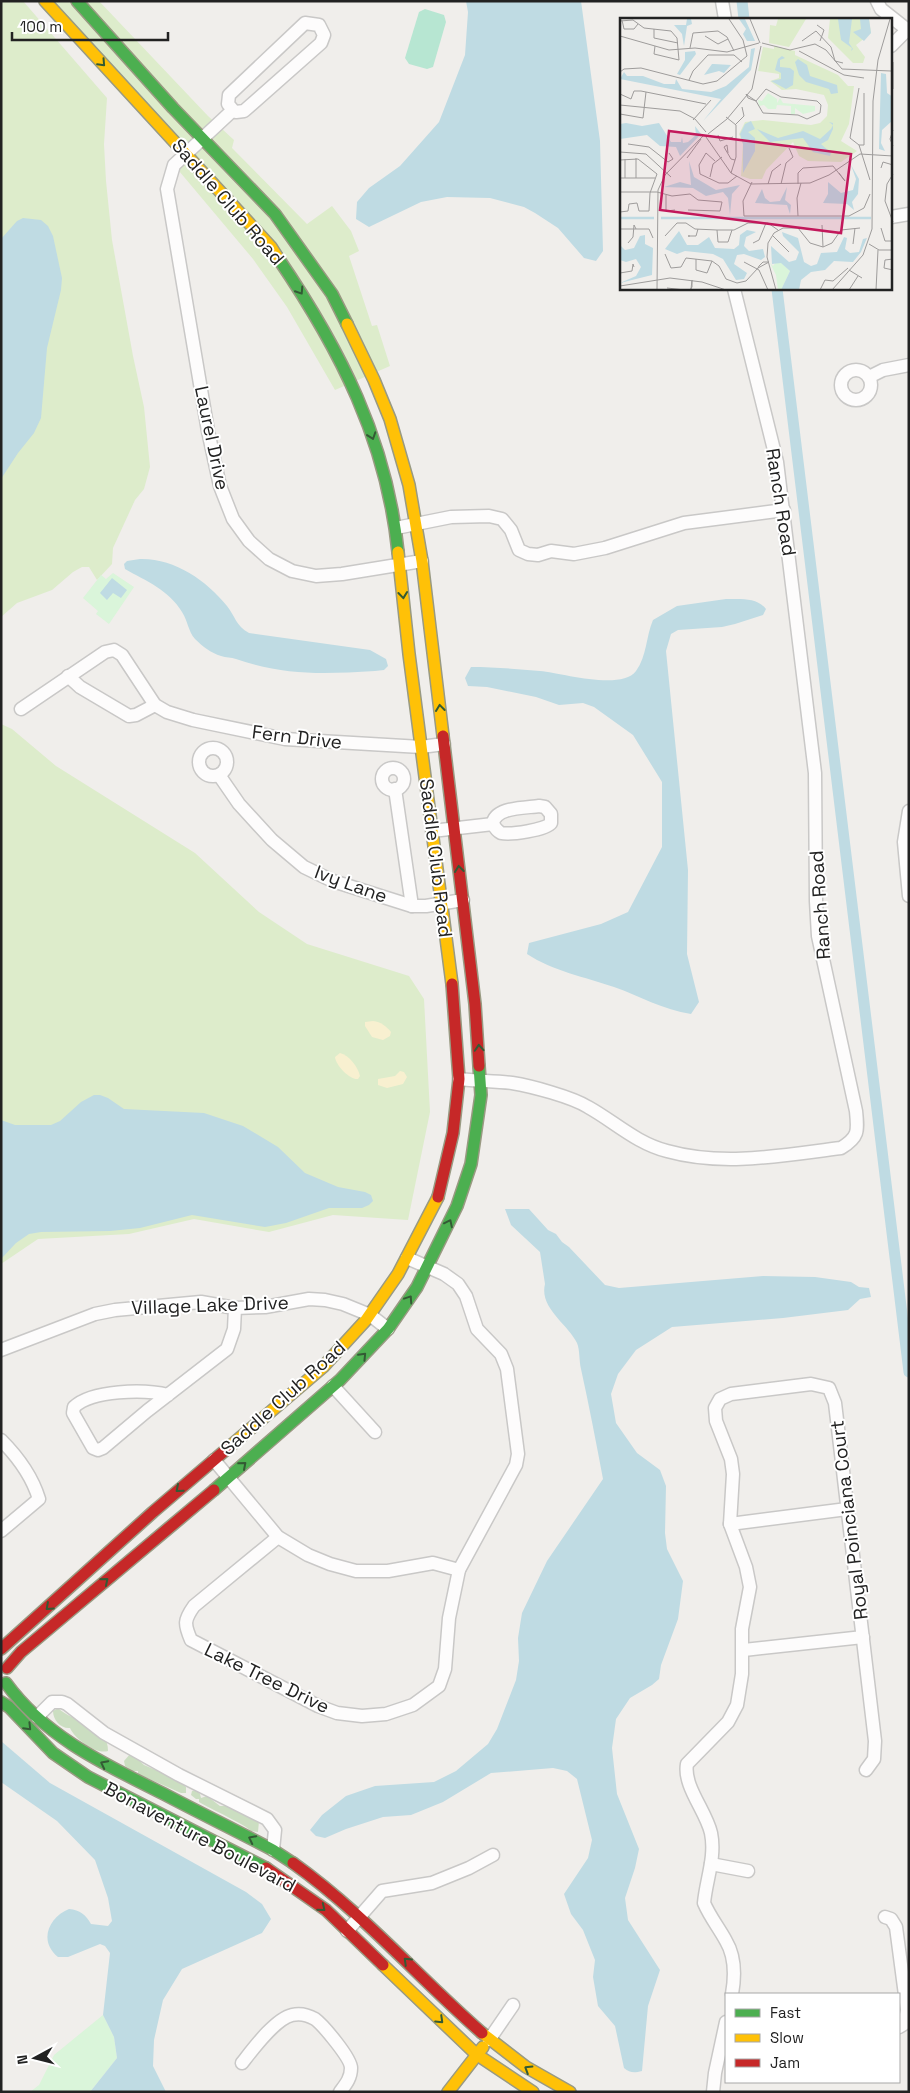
<svg xmlns="http://www.w3.org/2000/svg" width="910" height="2093" font-family="'Space Grotesk',sans-serif">
<rect width="100%" height="100%" fill="#f0eeeb"/>
<g fill="#ddeccb">
<path d="M1 1H23L107 98 104 144 106 181 112 240 133 356 144 407 150 467 144 489 135 500 113 548 112 564 97 580 89 567H82L73 572 52 590 17 603 1 617Z"/>
<path d="M45 1H99L208 116 234 140 232 148 307 224 332 206 351 231 359 251 349 256 372 326 377 325 390 366 335 390 287 307 253 259 174 165 186 154Z"/>
<path d="M1 724 12 729 56 766 195 853 259 912 307 944 409 976 424 999 430 1112 408 1220 333 1215 269 1232 194 1219 129 1234 38 1239 1 1264Z"/>
</g>
<g fill="#cbdec1">
<path d="M58 1708C72 1722 109 1725 108 1751 96 1755 74 1738 70 1728 61 1729 53 1720 53 1711Z"/>
<path d="M131 1753 144 1765 179 1780 186 1787V1793H181L138 1774V1771H132L125 1766 124 1761Z"/>
<path d="M196 1790 200 1794 201 1798 207 1796 220 1806H229L259 1821 258 1832 251 1831C246 1825 209 1808 199 1802V1799H196L191 1795 192 1791Z"/>
</g>
<g fill="#f8f0d0">
<path d="M373 1021C381 1022 386 1026 391 1032L390 1036 383 1040 372 1037 365 1026V1022Z"/>
<path d="M340 1053C349 1055 358 1067 360 1076L358 1079C350 1080 336 1066 335 1057Z"/>
<path d="M400 1071 404 1072 407 1077 403 1084 387 1088 378 1085V1079L395 1076Z"/>
</g>
<g fill="#daf5da">
<path d="M113 573 134 587 109 624 96 614 98 611 83 598 101 575 106 579Z"/>
<path d="M103 2015 114 2037 117 2058 90 2092H30L39 2085 54 2055Z"/>
</g>
<path fill="#b7e6d2" d="M425 9 444 15 446 22 433 67 427 69 409 64 405 58 419 12Z"/>
<g fill="#bfdbe3">
<path d="M466 1H581L600 141 603 251 596 261 584 258 558 228 535 213 524 207 490 198 447 197 421 202 369 227 356 219 357 202 369 188 400 166 439 122 465 55 468 12Z"/>
<path d="M23 218 41 220 48 226 53 236 62 278 61 290 47 348 41 418 34 433 18 453 1 479V239L17 221Z"/>
<path d="M140 559C174 558 206 580 227 606 235 616 236 626 249 633L370 650 386 659 388 666 384 670 375 671C324 674 285 676 236 659 231 657 226 658 221 656 211 653 202 646 195 639 188 631 188 621 182 612 169 590 146 581 125 569L124 564 127 561Z"/>
<path d="M112 578 127 590 121 598 113 593 107 600 100 593Z"/>
<path d="M726 599C740 599 757 597 766 609L763 615 735 624 722 627 678 630 671 634 666 651 688 870 687 954 699 1002 691 1014C663 1010 640 996 614 987 585 977 553 971 527 954L529 943 601 924 628 912 662 847V782L633 735 594 707 583 703 559 705 536 697 487 687 468 686 465 678 471 667C494 667 517 669 540 671 562 673 621 691 636 671 647 656 646 636 653 620L677 606Z"/>
<path d="M94 1095H100L108 1098 124 1109 204 1113 243 1126 278 1147 305 1173 338 1187 365 1192 371 1195 373 1201 369 1205 362 1208H329L286 1223 265 1227 192 1215 140 1228 110 1231 41 1232 29 1234 16 1243 1 1259V1120L15 1125H51L60 1121 81 1102Z"/>
<path d="M505 1209H529L548 1230 556 1234 562 1242 569 1247 605 1285 619 1288 763 1276 815 1277 851 1282 859 1287 869 1288 871 1297 860 1299 848 1310 783 1318 672 1327 636 1350 618 1374 611 1394 616 1423 637 1453 660 1470 666 1486 665 1533 667 1549 683 1581 678 1619 661 1665 659 1679 652 1685 630 1698 616 1719 612 1748 617 1794 639 1849 635 1868 625 1898 628 1920 660 1970 648 2006 642 2071C634 2073 630 2073 624 2068L615 2026 598 2006 593 1977 595 1960 583 1930 571 1914 564 1894 588 1858 592 1840 577 1779 567 1771 553 1768 491 1773 443 1802 411 1815 383 1817 346 1829 325 1838 316 1836 310 1830 322 1815 346 1796 375 1786 434 1782 456 1771 488 1744 497 1729 516 1680 519 1661 518 1638 522 1613 547 1561 603 1479C596 1442 589 1405 581 1369 579 1361 580 1350 577 1343 568 1324 539 1308 545 1284L540 1252 511 1225Z"/>
<path d="M1 1741 50 1783 246 1892 262 1904 271 1919 262 1933 182 1969 163 2000 154 2040 153 2066 166 2092H90L117 2058 114 2037 103 2015 110 1953 105 1946 100 1944 68 1957H58C38 1941 49 1917 69 1909 80 1910 86 1915 91 1924L108 1926 112 1921 108 1898 95 1860 57 1821 1 1782Z"/>
</g>
<g fill="none" stroke-linecap="round" stroke-linejoin="round">
<g stroke="#bfdbe3" stroke-width="11">
<path d="M742 1 744 19"/>
<path d="M777 289 909 1372"/>
</g>
<defs>
<g id="street">
<path d="M722 1 725 19"/>
<path d="M877 1 881 9 909 31"/>
<path d="M891 46 907 30"/>
<path d="M233 110 228 104 229 95 305 23 319 25 324 35 321 43 244 111 236 112 233 110 174 165 167 189 208 431 220 486 233 519 249 541 269 559 292 571 316 576 342 574 422 561"/>
<path d="M891 217 909 214"/>
<circle cx="856" cy="385" r="15"/>
<path d="M869 377 883 370 909 365"/>
<path d="M396 528 451 517 489 516 502 519 511 530 519 550 528 554 538 555 551 551 574 554 605 548 684 523 784 510"/>
<path d="M68 676 80 687 129 716 136 715 155 705"/>
<path d="M21 709 105 652 114 650 122 655 155 705 167 712 193 720 285 739 421 747 444 744"/>
<circle cx="213" cy="762" r="14"/>
<circle cx="393" cy="779" r="11"/>
<path d="M219 775 239 804 272 840 304 867 333 881 412 906H426L463 900"/>
<path d="M395 789 412 906"/>
<path d="M539 806 545 807 551 814V823C546 830 510 835 501 833 497 831 495 828 493 824 494 807 525 808 539 806Z"/>
<path d="M909 811 904 842 909 896"/>
<path d="M432 831 493 824"/>
<path d="M459 1079C476 1081 495 1081 512 1083 531 1086 572 1097 588 1107 615 1122 636 1143 667 1151 724 1167 784 1155 841 1148 859 1137 858 1131 856 1111L818 936 816 901 815 773 777 462 734 289"/>
<path d="M1 1350 95 1314 115 1310 201 1302 235 1308 265 1307 309 1299 325 1300 343 1304 370 1315 388 1329"/>
<path d="M333 1386 375 1432"/>
<path d="M168 1395C144 1389 92 1390 74 1407L73 1413 93 1448 98 1450 103 1448 147 1411 227 1349 234 1329 235 1308"/>
<path d="M1 1440C18 1457 32 1476 39 1499L1 1531"/>
<path d="M214 1460 278 1537 308 1555 330 1564 356 1571H388L433 1563 459 1570"/>
<path d="M730 1524 847 1509"/>
<path d="M278 1537 194 1606C184 1620 184 1624 191 1640L318 1706 337 1713 362 1716 386 1714 413 1705 439 1686 445 1669 449 1618 459 1570 516 1465 518 1454 507 1369 501 1354 477 1329 466 1296 458 1284 444 1274 407 1258"/>
<path d="M744 1650 863 1637"/>
<path d="M37 1717 52 1702H62L67 1704 104 1733 179 1775 267 1819 275 1830 273 1850"/>
<path d="M711 1864 748 1871"/>
<path d="M885 1917 891 1919 896 1927 907 2010 904 2024 899 2027"/>
<path d="M347 1931 382 1891 432 1883 469 1868 493 1855"/>
<path d="M732 1994C735 1977 735 1956 726 1941 719 1928 710 1917 704 1903 706 1880 716 1857 711 1833 706 1811 683 1786 687 1764L728 1722 737 1705 742 1674V1629L750 1587 746 1567 730 1524 733 1474 731 1459 716 1421 715 1408 720 1399 731 1394 811 1384 829 1388 835 1403 875 1741 874 1759 866 1770"/>
<path d="M489 2040 513 2005"/>
<path d="M242 2063C253 2049 275 2019 292 2015 300 2013 308 2015 315 2019 323 2025 351 2058 351 2068 351 2078 346 2084 340 2092"/>
<path d="M713 2092 715 2073 726 2022"/>
</g>
<g id="fast">
<path d="M77 1 173 108 275 214 332 294 347 324"/>
<path d="M278 258C340 349 387 441 398 552"/>
<path d="M214 1490 340 1380 388 1329 417 1287 457 1206 471 1164 481 1095 479 1066"/>
<path d="M6 1683C45 1737 106 1765 164 1794 200 1813 237 1831 273 1850L293 1863"/>
<path d="M1 1702 9 1707 53 1753 88 1777 266 1868"/>
</g>
<g id="slow">
<path d="M45 1 271 247 278 258"/>
<path d="M347 324 374 380 390 419 409 485 422 561 443 736"/>
<path d="M398 552 409 654 452 984"/>
<path d="M228 1448 323 1367 366 1320 398 1274 438 1197"/>
<path d="M383 1965 476 2054 533 2092"/>
<path d="M482 2033 526 2067 570 2092"/>
<path d="M448 2092 483 2047"/>
</g>
<g id="jam">
<path d="M443 736 475 1004 479 1066"/>
<path d="M438 1197 453 1133 459 1079 452 984"/>
<path d="M1 1649 153 1512 228 1448"/>
<path d="M7 1668 21 1652 214 1490"/>
<path d="M293 1863C363 1913 418 1977 482 2033"/>
<path d="M266 1868 326 1910 383 1965"/>
</g>
</defs>
<use href="#street" stroke="#c9c8c7" stroke-width="15"/>
<use href="#fast" stroke="#999a82" stroke-width="14"/>
<use href="#slow" stroke="#999a82" stroke-width="14"/>
<use href="#jam" stroke="#999a82" stroke-width="14"/>
<use href="#street" stroke="#fdfcfc" stroke-width="12"/>
<use href="#fast" stroke="#4caf50" stroke-width="11"/>
<use href="#slow" stroke="#ffc107" stroke-width="11"/>
<use href="#jam" stroke="#c62828" stroke-width="11"/>
</g>
<defs><path id="oneway-chevron" d="M-2-3.5L2.5 0L-2 3.5" fill="none" stroke-width="1.6" stroke-linecap="round" stroke-linejoin="round" transform="scale(1.25)"/></defs>
<g stroke="#335a34">
<use href="#oneway-chevron" transform="translate(102 63) rotate(47)"/>
<use href="#oneway-chevron" transform="translate(300 291) rotate(57)"/>
<use href="#oneway-chevron" transform="translate(372 436) rotate(71)"/>
<use href="#oneway-chevron" transform="translate(403 595) rotate(84)"/>
<use href="#oneway-chevron" transform="translate(440 708) rotate(-97)"/>
<use href="#oneway-chevron" transform="translate(459 869) rotate(-97)"/>
<use href="#oneway-chevron" transform="translate(479 1048) rotate(-94)"/>
<use href="#oneway-chevron" transform="translate(449 1223) rotate(-64)"/>
<use href="#oneway-chevron" transform="translate(409 1299) rotate(-56)"/>
<use href="#oneway-chevron" transform="translate(363 1356) rotate(-46)"/>
<use href="#oneway-chevron" transform="translate(243 1465) rotate(-41)"/>
<use href="#oneway-chevron" transform="translate(179 1489) rotate(139)"/>
<use href="#oneway-chevron" transform="translate(105 1581) rotate(-40)"/>
<use href="#oneway-chevron" transform="translate(49 1607) rotate(138)"/>
<use href="#oneway-chevron" transform="translate(28 1727) rotate(46)"/>
<use href="#oneway-chevron" transform="translate(104 1764) rotate(-153)"/>
<use href="#oneway-chevron" transform="translate(252 1839) rotate(-153)"/>
<use href="#oneway-chevron" transform="translate(322 1908) rotate(39)"/>
<use href="#oneway-chevron" transform="translate(407 1961) rotate(-136)"/>
<use href="#oneway-chevron" transform="translate(440 2020) rotate(44)"/>
<use href="#oneway-chevron" transform="translate(528 2069) rotate(-148)"/>
</g>
<g text-anchor="middle" dominant-baseline="central" stroke-width="4" stroke-linejoin="round" paint-order="stroke">
<g font-size="19" fill="#222" stroke="#fff">
<text transform="translate(228 202) rotate(49)">Saddle Club Road</text>
<text transform="translate(212 438) rotate(78)">Laurel Drive</text>
<text transform="translate(781 502) rotate(81)">Ranch Road</text>
<text transform="translate(297 737) rotate(7)">Fern Drive</text>
<text transform="translate(436 858) rotate(83)">Saddle Club Road</text>
<text transform="translate(351 884) rotate(20)">Ivy Lane</text>
<text transform="translate(820 905) rotate(-94)">Ranch Road</text>
<text transform="translate(210 1305) rotate(-2)">Village Lake Drive</text>
<text transform="translate(283 1398) rotate(-42)">Saddle Club Road</text>
<text transform="translate(849 1520) rotate(-97)">Royal Poinciana Court</text>
<text transform="translate(267 1678) rotate(26)">Lake Tree Drive</text>
<text transform="translate(200 1837) rotate(28)">Bonaventure Boulevard</text>
</g>
</g>
<g transform="translate(620 18)">
<rect width="272" height="272" fill="#f0eeeb"/>
<path d="M158 1H186L169 29 149 25 150 7 156 8ZM210 1H249L251 15 236 27 245 39 243 45H233L208 20ZM154 28 175 33V37L218 57 228 68H234L229 106 221 123 237 133 221 144 188 143 179 138 173 124 146 152 142 161H130L121 158 123 126 119 116 125 104 143 102 191 107 200 105 207 98 208 87 204 77 176 71 162 72 150 63 159 60V56L138 53 143 29 154 31Z" fill="#ddeccb"/>
<path d="M148 75 157 81V85L160 80 163 85 195 88V93L183 96 175 90V96H171V88L157 87 156 91H148L144 87 139 88 138 82 142 83ZM156 244 162 245 170 253 161 272H158L156 257 150 245 153 248Z" fill="#daf5da"/>
<path d="M67 1H71L72 6 67 8 64 28 62 16 54 7H66ZM119 1H125L135 23H127L123 16 126 11ZM218 1H232L229 25 233 31 231 33 232 30 221 22ZM240 1H249L251 15 244 23 233 14 241 11ZM135 30 131 52 83 103 101 81 0 61 4 54 7 58H23L44 66H55L56 61 62 71 91 74 106 68 129 49 131 31ZM65 34 75 33 76 36 60 57 57 56 65 42ZM162 38 165 40 160 42V49L170 50 174 53 173 67 166 71 151 63 161 61V55L155 52 158 41ZM178 41 187 47 190 58 217 67 218 75 211 76 209 71 186 64 179 57 175 44ZM92 46H94L111 47 104 55 99 53 84 57ZM261 55 266 56 267 75 273 79 272 103 262 112 261 125 265 133 259 131ZM131 103 135 111 128 114 135 120V133L123 155V126L120 116 125 106ZM209 104 213 105V111L208 122 201 126 211 135 210 138 193 134 183 120 150 124 137 111 158 120 183 113 200 121 211 111 213 107ZM6 105 22 108 39 105 51 124H61L62 119 63 125 68 124 76 117 75 108 81 116 60 138 56 129 40 128 27 117 0 121V106ZM69 143 74 159 96 172 120 167 112 176 110 197 108 180 103 174 86 178 73 170 44 169 60 164 71 167ZM231 147 239 161 238 176 232 184 234 192 227 186 203 185 208 176V164L221 175 233 172 236 161ZM167 169 165 182 171 187 170 196 167 187 135 185 142 171 145 180 150 184 160 183ZM127 212 136 214 126 219 124 228 129 233 143 231 145 239 141 242 124 236 117 237 114 246 127 255 124 261 116 262 103 241 93 236 65 233 57 236 45 231 59 213 67 227H78L89 219 95 230 114 231 119 227 120 217ZM162 214 178 220 184 244 191 248 197 246 201 235 217 234 224 219 227 220 225 231 230 235 239 234 243 221 247 220 241 234 233 244 214 243 205 252 191 254 181 262 179 272H161L170 253 161 245 152 246 151 228 169 244 176 242 179 234 163 218ZM25 217V226L33 230 32 257 0 265 16 258 21 249 16 241 6 244 0 242V227L5 232 14 230 20 218Z" fill="#bfdbe3"/>
<path fill="none" stroke="#bfdbe3" stroke-width="2.5" d="M0 200H34M41 200H251"/>
<path fill="none" stroke="#9e9c9b" stroke-width="1" d="M130 1 140 25M2 2 4 11H14L18 6M0 3 13 2 24 10 51 13 57 20 59 42 34 36 35 28M197 7 204 12 200 23M34 11V20L58 25M196 13 211 29 215 43 223 45M0 18 49 32 75 30 107 34 139 25M85 18 98 26 108 21M182 23 196 13M142 25 170 32 195 26 206 32 222 51 271 53M70 30 73 15 98 13 107 19 114 33M179 33 224 57 244 60M273 44V71M0 54 4 51 21 50 83 66 97 63 127 38 123 22 109 1M69 62 73 53 88 37H114L122 44M239 70 230 120 239 127H244V75M146 71 161 79 197 83 201 87 200 95 187 101 178 97 143 95 136 83ZM0 76 11 81 14 73H21L86 86M126 76 127 77 136 83 128 80ZM0 87 60 93 75 101 86 114M0 96 23 100 26 74M106 99 116 107V139L111 155M73 102 91 82M115 107 124 98 122 89M273 112 270 121 273 128M88 116 107 101 132 71 141 28M98 117 100 123 113 119M86 119 111 155 131 166 190 165 209 157 240 136 273 138M8 126 29 129 48 144 53 141 49 135M239 127 250 162M0 134 26 136 51 159M108 135 107 127 104 129 111 141 115 142M16 140V160M67 140 81 121M5 141V160M0 142 18 141 37 156 30 175 29 193H19L17 185 9 186 8 193 0 194M95 143 86 135 79 147 80 156 99 165H108L117 158M261 150 263 144 273 147M273 156 267 166 265 183 273 204M90 159 93 146 102 139M0 160H35M132 164 123 183 124 198H229L244 190 250 176M148 166 152 153 161 146M161 166 166 145 173 139 169 130M178 166V155L183 150 213 148 225 163 219 155M0 174H37L52 178 70 176 78 182 102 184 100 193 68 192M46 177V193L55 192M178 198 177 180 181 165M202 207 203 229M261 210 265 223H273M0 211H29L33 220M97 212 98 224H108L112 212M152 217 169 234M45 218 57 205H66L75 211 97 212H114L128 205H148L158 212M70 218H68H76L78 211M8 225 13 219 14 207 16 211M133 225 139 222 146 205M233 226 235 210M249 226 259 232H273M45 236 51 250 61 249 66 240 92 243 99 248 106 261 117 265 126 263 138 250M76 241V252L87 255 92 243M273 241 265 242 264 250 273 252M124 244 139 252 148 272M143 244H149L138 250 139 248ZM229 252 242 260M0 255 12 253 13 246 14 249M0 268 50 260 82 264 106 272M47 270 65 272M37 272 38 172 45 157 84 117M70 272 72 269V262L71 271M156 272 147 239 148 225 154 215 163 210H178L190 225 203 229 212 225 221 212 240 210M200 272 205 262 213 263 228 250M212 272 243 237 252 211 253 83 258 42 270 1M229 272 238 258M256 272 258 232"/>
<path fill="#c2185b" fill-opacity="0.15" stroke="#c2185b" stroke-width="2.5" d="M49 113 231 136 221 215 40 192Z"/>
<rect width="272" height="272" fill="none" stroke="#222" stroke-width="2.5"/>
</g>
<rect width="910" height="2093" fill="none" stroke="#222222" stroke-width="5"/>
<rect x="725" y="1993" width="175" height="90" fill="#ffffff" stroke="#a7a7a7"/>
<rect x="735" y="2009" width="25" height="8" fill="#4caf50" stroke="#a7a7a7"/>
<text x="770" y="2018" font-size="15" fill="#222222">Fast</text>
<rect x="735" y="2034" width="25" height="8" fill="#ffc107" stroke="#a7a7a7"/>
<text x="770" y="2043" font-size="15" fill="#222222">Slow</text>
<rect x="735" y="2059" width="25" height="8" fill="#c62828" stroke="#a7a7a7"/>
<text x="770" y="2068" font-size="15" fill="#222222">Jam</text>
<g transform="translate(35 2058) rotate(263)" stroke="#ffffff" stroke-width="4" paint-order="stroke">
<path d="M0-4L9 19L0 12L-9 19Z" fill="#222222"/>
<text y="-8" font-size="14" font-weight="bold" text-anchor="middle" fill="#222222">N</text>
</g>
<path d="M12 32v8h156v-8" fill="none" stroke="#222222" stroke-width="2.5"/>
<text x="20" y="32" font-size="15" fill="#222222" stroke="#ffffff" stroke-width="4" paint-order="stroke">100 m</text>
</svg>
